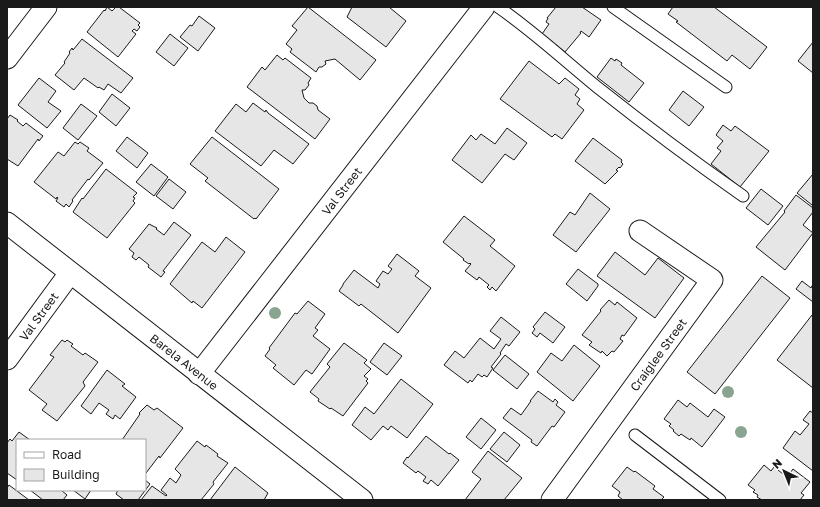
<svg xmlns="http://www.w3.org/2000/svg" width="820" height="507" font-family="'Golos Text',sans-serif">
<rect width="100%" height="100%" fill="#fff"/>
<g fill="#e6e6e6" stroke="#1a1a1a">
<path d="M107 7 112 11 116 7H119L140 23 138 25 140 27 137 31 134 29 132 31 136 34 118 57 87 32 104 10 105 11Z"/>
<path d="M308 7 376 60 360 80 335 59 325 61 326 64 322 67H319L316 72 290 52 292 49 286 44 297 30 292 26Z"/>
<path d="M352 7H389L406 21 386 47 347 17Z"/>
<path d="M556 7H582L601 20 589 37 581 31 580 33H581L565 52 542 34 549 24 546 22 548 18H547Z"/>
<path d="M673 7H714L767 47 750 69 732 55 727 61 676 22 678 21 668 14Z"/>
<path d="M199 16 215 28 198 51 180 37 190 25 192 26Z"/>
<path d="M170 34 188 48 174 66 156 52Z"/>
<path d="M82 39 133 78 121 93 108 84 104 90 99 87 98 88 84 78 74 90 55 75 65 63 64 62 70 53 69 52 72 48 73 50Z"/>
<path d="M813 42V73L798 61Z"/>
<path d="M277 55 283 60 285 58 311 78 308 83 309 85 305 90H302L304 98 309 103H313L317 106 318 110 330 119 315 139 247 87 262 67 265 70Z"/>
<path d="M611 58 615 61 616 59 622 63 621 65 644 83 629 102 597 77Z"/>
<path d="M529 61 559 84 565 78 579 89 575 95 580 99 577 104 584 110 562 139 555 134 552 137 500 99Z"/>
<path d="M39 78 56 91 48 102 61 111 47 128 18 105Z"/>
<path d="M683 91 704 107 689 126 669 110Z"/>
<path d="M112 94 130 108 116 126 99 112Z"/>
<path d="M253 103 265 112 266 110 268 113 309 144 293 164 274 150 261 166 215 131 236 104 246 112Z"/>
<path d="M81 104 97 116 78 140 63 128Z"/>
<path d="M10 115 18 120 17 121 23 126 26 123 43 136 39 141 38 139 18 166 7 159V119Z"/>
<path d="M723 125 731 131 735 126 769 151 740 187 711 164 721 151 717 148 723 141 716 135Z"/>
<path d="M507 128 527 143 514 160 505 154 482 183 452 160 471 135 476 140 481 134 495 144Z"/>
<path d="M127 137 148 153 137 168 116 151Z"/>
<path d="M212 137 279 189 256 219 255 218 254 219 205 181 208 178 190 164Z"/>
<path d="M593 138 622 160 621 162 623 164 620 168 619 167 616 170 618 171 605 184 575 161Z"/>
<path d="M75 142 78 144 80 142 89 148 87 151 103 163 89 180 88 179 72 200 73 201 69 207 66 204 64 207 56 201 58 198 57 197 56 199 34 182 58 152 64 156Z"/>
<path d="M151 164 168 177 154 196 136 182Z"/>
<path d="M106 169 137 193 133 197 135 198 133 201 135 203 107 238 73 212 82 198 83 199Z"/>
<path d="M813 174V204L812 205 797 193Z"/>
<path d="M169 179 186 192 173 209 156 196Z"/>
<path d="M761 189 783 206 768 225 746 208Z"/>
<path d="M590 193 610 209 576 252 553 235 570 212 575 215Z"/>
<path d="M796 195 813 208V212L803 225 813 233 785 270 756 247 785 212 784 211Z"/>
<path d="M464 216 495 240 490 246 515 266 496 291 492 287 490 290 487 287 489 285 479 277 477 280 465 271 471 264 470 263 469 264 463 260 464 259 443 242Z"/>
<path d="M174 222 191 235 163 271 165 272 161 277 148 267 149 265 139 257 136 260 132 257 134 253 129 249 149 224 157 228 156 229 164 235Z"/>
<path d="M226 237 245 252 202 308 193 301 192 303 170 284 202 242 215 252Z"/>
<path d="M615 252 645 275 658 258 684 278 655 318 597 276Z"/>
<path d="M397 254 419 271 415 276 431 288 398 333 361 304 359 306 339 291 343 285V284L354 270 378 288 380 284 376 281 383 271 388 274 392 269 388 266Z"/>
<path d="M578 269 598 284V286L587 301 566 284Z"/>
<path d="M762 276 790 298 715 394 687 372Z"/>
<path d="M802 281 811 288 813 284V302L796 289Z"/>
<path d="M609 300 615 305 617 302 637 318 624 336 622 335 620 339 623 341 614 352 612 351 607 356 602 351 601 353 589 345 592 342 582 335 601 311 600 310Z"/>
<path d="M308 301 325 314 315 328 318 330 313 336 330 349 312 374 306 370 294 385 273 368 276 365 265 356 270 349 269 348 295 313 297 314Z"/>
<path d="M545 312 565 327 553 343 540 333 537 337 532 333 535 329 533 327Z"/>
<path d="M812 315 813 316V388L777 360Z"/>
<path d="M501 317 520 332 509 346 506 344 500 353 501 354 491 367 493 368 487 377 484 375 482 377 478 374 472 382 470 380 468 383 444 365 455 351 464 358 480 338 494 349 501 339 490 331Z"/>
<path d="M62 340 65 342 67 340 73 344 71 346 83 355 85 353 98 362 83 382 85 386 57 421 42 410 47 404 29 390 54 357 50 355Z"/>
<path d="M344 343 367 360 364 363 371 369 364 376 368 379 366 381 368 383 343 416 331 408 330 409 318 401 319 399 310 392 330 367 327 364Z"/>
<path d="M384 343 402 356 387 375 370 362Z"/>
<path d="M574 345 600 366 573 401 537 372 551 353 562 361Z"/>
<path d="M505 355 529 374 517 389 493 370Z"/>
<path d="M107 370 125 384 122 386 136 397 120 419 115 415 113 419 106 414 109 410 99 403 91 414 81 406Z"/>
<path d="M401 379 433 404 407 438 391 426 388 430 383 426 371 440 352 425 365 407 374 414Z"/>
<path d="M538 391 553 402 555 399 558 402 556 405 565 412 554 427 552 426 537 446 531 442 532 440 503 418 511 408 521 415 531 401H530Z"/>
<path d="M678 400 687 407 690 403 708 417 714 409 725 417 702 447 691 438 690 440 681 434 679 436 673 431 674 430 669 426 671 424 664 419Z"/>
<path d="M147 405 154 410 157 408 183 428 160 458 159 456 146 473 145 471V440H122L140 414 139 413Z"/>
<path d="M810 411 813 413V471L783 448 795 431 800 435 809 424 803 420Z"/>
<path d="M481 418 496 430 481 449 466 437Z"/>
<path d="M19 432 30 440H17V480L7 473V443L10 439 12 441Z"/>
<path d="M504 432 520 445 507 462 490 449Z"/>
<path d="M426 436 449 454 450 453 459 460 438 486 431 480 428 484 423 481 426 477 418 471 416 473 403 463 407 457 408 458Z"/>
<path d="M197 441 205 447 206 445 218 454 217 456 228 463 213 482 214 484 201 500H141L152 486 166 496 167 495 161 490 170 478 176 483 181 475 175 469Z"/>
<path d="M488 451 522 478 504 500H465L481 479 472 472Z"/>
<path d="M764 465 771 471 774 467 787 477 793 469 810 482 801 493 804 495 800 500H762L757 497 758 495 753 492 755 490 748 485Z"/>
<path d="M235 467 268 493 264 500H210Z"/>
<path d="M627 467 634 472 635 471 655 486 653 489 664 497 661 500H623L618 496 620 492 612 486Z"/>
<path d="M145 480 150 484 138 500H124L116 494 118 490H145Z"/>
<path d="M9 485 29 500H7V488Z"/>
<path d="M30 490H61L67 495 63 500H43Z"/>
<path d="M73 490H91L85 499Z"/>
</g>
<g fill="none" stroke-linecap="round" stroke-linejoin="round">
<defs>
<g id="service">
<path d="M498 7C533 31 564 60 597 87 645 125 693 161 743 196"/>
<path d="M613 7 726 87"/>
<path d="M635 435 720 500"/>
</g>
<g id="minor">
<path d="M7 58 46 7"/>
<path id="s1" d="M7 223 362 500"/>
<path id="s2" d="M7 359 70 273"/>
<path id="s3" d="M199 374 484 7"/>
<path id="s4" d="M552 500 712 280 640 231"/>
</g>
</defs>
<use href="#service" stroke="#1a1a1a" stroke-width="13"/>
<use href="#minor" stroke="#1a1a1a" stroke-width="23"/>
<use href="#service" stroke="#fff" stroke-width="11"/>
<use href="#minor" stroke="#fff" stroke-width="21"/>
</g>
<g fill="#8aa48f">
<circle cx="275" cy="313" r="6"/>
<circle cx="728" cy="392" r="6"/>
<circle cx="741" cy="432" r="6"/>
</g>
<g text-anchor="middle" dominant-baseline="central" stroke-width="3" stroke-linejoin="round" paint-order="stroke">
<g font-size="12" fill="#1a1a1a" stroke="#fff">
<text stroke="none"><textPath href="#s3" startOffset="232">Val Street</textPath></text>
<text stroke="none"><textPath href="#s2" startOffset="53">Val Street</textPath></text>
<text stroke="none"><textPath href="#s4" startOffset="180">Craiglee Street</textPath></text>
<text stroke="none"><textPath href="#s1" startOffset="225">Barela Avenue</textPath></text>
</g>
</g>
<rect width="820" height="507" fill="none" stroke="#1a1a1a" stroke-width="16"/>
<rect x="16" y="439" width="130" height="52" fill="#ffffff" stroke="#a3a3a3"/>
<rect x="24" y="452" width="20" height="6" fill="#ffffff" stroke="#a3a3a3"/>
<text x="52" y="459" font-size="12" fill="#1a1a1a">Road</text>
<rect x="24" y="469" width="20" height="12" fill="#e6e6e6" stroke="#a3a3a3"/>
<text x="52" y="479" font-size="12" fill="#1a1a1a">Building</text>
<g transform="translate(784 471) rotate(317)" stroke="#ffffff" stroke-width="3" paint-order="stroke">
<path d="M0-3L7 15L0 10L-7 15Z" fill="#1a1a1a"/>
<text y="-6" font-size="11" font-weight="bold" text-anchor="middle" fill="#1a1a1a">N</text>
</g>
</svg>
